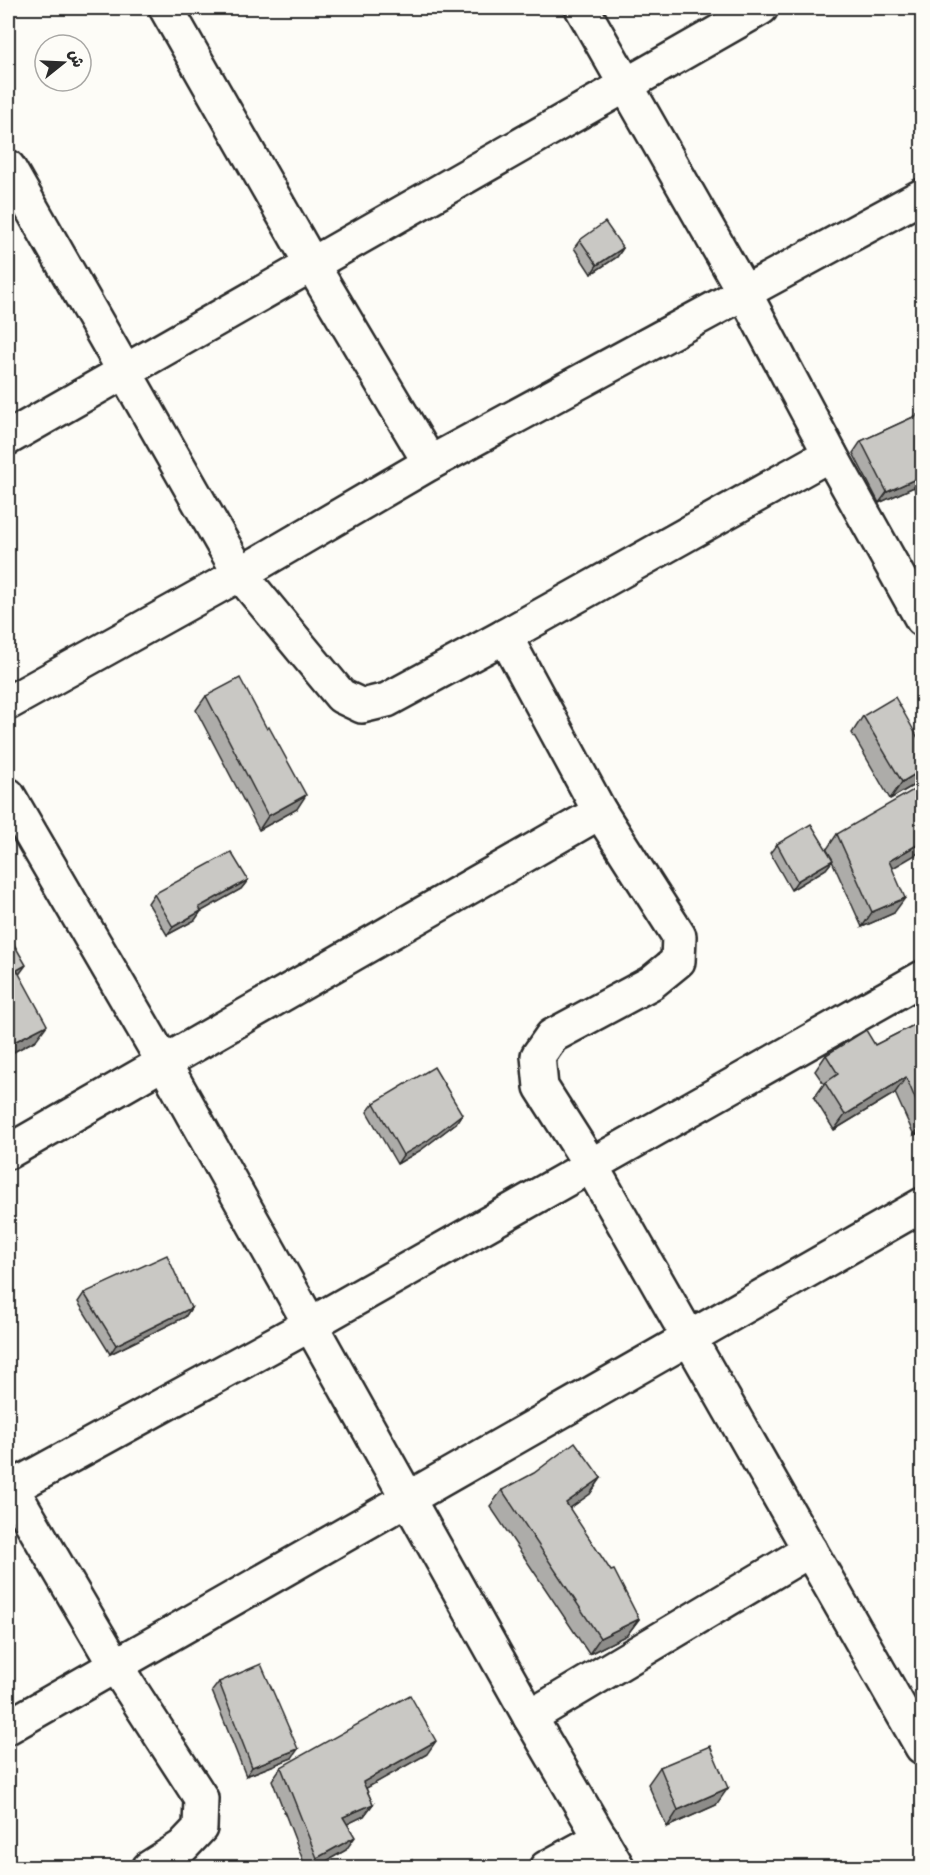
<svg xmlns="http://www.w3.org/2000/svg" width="930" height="1875" font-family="Dekko,'Playpen Sans Arabic',sans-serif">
<rect width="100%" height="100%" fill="#fdfcf7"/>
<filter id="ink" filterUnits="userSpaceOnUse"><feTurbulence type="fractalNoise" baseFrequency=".0167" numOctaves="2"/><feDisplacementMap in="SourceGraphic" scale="12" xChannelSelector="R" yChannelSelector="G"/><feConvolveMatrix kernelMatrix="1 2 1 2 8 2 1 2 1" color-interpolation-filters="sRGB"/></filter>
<g filter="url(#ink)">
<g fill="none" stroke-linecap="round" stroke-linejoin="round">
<defs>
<g id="minor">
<path d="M166 8 311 263 430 463"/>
<path d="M582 8 745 294 830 454 922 619"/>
<path d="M8 167 240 574 341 696 362 706 387 700 505 636 600 812 679 936 678 961 651 983 552 1036 538 1056 541 1087 590 1164 922 1747"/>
<path d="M8 438 761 8"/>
<path d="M505 636 830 454"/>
<path d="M8 703 240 574 430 463 922 196"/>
<path d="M8 795 164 1063 530 1717 618 1868"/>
<path d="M8 1152 600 812"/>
<path d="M8 1482 115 1665 201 1798 200 1828 182 1847 149 1868"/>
<path d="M8 1490 311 1324 922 978"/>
<path d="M530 1717 810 1550"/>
<path d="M8 1727 922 1205"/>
<path d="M546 1868 601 1838"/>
</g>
</defs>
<use href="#minor" stroke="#2b2b2b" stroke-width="38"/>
<use href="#minor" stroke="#fdfcf7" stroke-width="33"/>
</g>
<g fill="#adaca9" stroke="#2b2b2b" stroke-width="1.5">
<path d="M580 240 623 248 617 257 591 274 574 248Z"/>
<path d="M922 413V510L914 487 879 503 853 453 861 441Z"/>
<path d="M206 696 267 729 297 809 259 830 196 710Z"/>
<path d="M863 716 921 781 890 799 852 733Z"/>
<path d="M837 834 892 868 894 913 862 927 832 861 826 869 791 890 770 853 777 844 827 849Z"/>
<path d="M248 880 241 889 201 911 195 920 167 935 148 903 154 894Z"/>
<path d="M8 934 19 974 36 1040 8 1055Z"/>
<path d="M922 1021V1132L914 1135 895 1093 834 1130 814 1098 824 1084 815 1071 826 1055 875 1045Z"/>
<path d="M374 1103 456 1123 421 1150 397 1164 367 1112Z"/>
<path d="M84 1293 191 1308 185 1317 110 1354 78 1302Z"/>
<path d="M601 1478 590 1494 569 1509 639 1619 627 1635 589 1654 490 1506 502 1490Z"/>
<path d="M219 1682 292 1758 246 1776 212 1691Z"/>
<path d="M427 1754 366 1788 373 1804 364 1816 347 1824 346 1850 314 1868H306L272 1780 281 1767Z"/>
<path d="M660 1767 716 1805 667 1827 648 1784Z"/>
</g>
<g fill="#8d8c89" stroke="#2b2b2b" stroke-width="1.5">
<path d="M623 248 617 257 591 274 597 265Z"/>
<path d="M922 476 914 487 879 503 887 492Z"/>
<path d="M922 770V779L921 781 890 799 902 782Z"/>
<path d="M306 795 297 809 259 830 268 816Z"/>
<path d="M922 842V851L879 876 889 861Z"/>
<path d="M833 860 826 869 791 890 797 881Z"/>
<path d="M248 880 241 889 193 916 199 907Z"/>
<path d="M905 898 894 913 862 927 872 912Z"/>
<path d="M201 911 195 920 167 935 173 927Z"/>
<path d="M26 965 15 980 17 970Z"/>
<path d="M47 1025 36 1040 8 1055V1050L12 1043Z"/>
<path d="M906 1077 895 1093 834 1130 845 1115Z"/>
<path d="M462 1114 456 1123 421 1150 397 1164 403 1155Z"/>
<path d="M922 1123V1132L914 1135Z"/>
<path d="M191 1308 185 1317 110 1354 116 1345Z"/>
<path d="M601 1478 590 1494 554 1519 566 1503Z"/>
<path d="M639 1619 627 1635 589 1654 600 1638Z"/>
<path d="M436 1741 427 1754 354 1795 363 1782Z"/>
<path d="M298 1749 292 1758 246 1776 252 1767Z"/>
<path d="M728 1788 716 1805 667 1827 678 1810Z"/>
<path d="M373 1804 364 1816 335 1830 343 1817Z"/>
<path d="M355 1837 346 1850 314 1868H310L317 1858Z"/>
</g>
<g fill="#c9c8c4" stroke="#2b2b2b" stroke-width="1.5">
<path d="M605 222 623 248 597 265 580 240Z"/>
<path d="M922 413V478V476L887 492 861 441Z"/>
<path d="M240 678 267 729 269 727 306 795 268 816 206 696Z"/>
<path d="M895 697 922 745V770L902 782 863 716Z"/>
<path d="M922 785V842L889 861 905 898 872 912 837 834Z"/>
<path d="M811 824 833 860 797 881 777 844Z"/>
<path d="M231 852 248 880 199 907 201 911 173 927 154 894Z"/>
<path d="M8 934 26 965 17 970 47 1025 12 1043 8 1037Z"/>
<path d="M922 1021V1115L906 1077 845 1115 825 1083 838 1074 826 1055 866 1030 875 1045Z"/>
<path d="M434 1067 462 1114 427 1141 403 1155 374 1103Z"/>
<path d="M167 1255 191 1308 116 1345 84 1293Z"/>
<path d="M575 1442 601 1478 566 1503 611 1571 614 1570 639 1619 600 1638 502 1490 534 1473Z"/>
<path d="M261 1664 298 1749 252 1767 219 1682Z"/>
<path d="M410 1695 436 1741 363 1782 373 1804 343 1817 355 1837 317 1858 281 1767Z"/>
<path d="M710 1746 728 1788 678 1810 660 1767Z"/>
<path d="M412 1860 416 1868H401Z"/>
</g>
</g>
<rect width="930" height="1875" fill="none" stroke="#fdfcf7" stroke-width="30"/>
<rect x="15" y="15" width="900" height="1845" fill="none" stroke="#2b2b2b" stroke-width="2" filter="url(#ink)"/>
<g transform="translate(63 63) rotate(72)"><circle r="28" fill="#fdfcf7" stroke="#a9a8a5" stroke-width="1.5"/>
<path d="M0-4.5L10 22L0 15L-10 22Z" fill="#2b2b2b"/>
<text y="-9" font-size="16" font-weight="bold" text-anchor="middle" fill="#2b2b2b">ش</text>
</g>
</svg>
